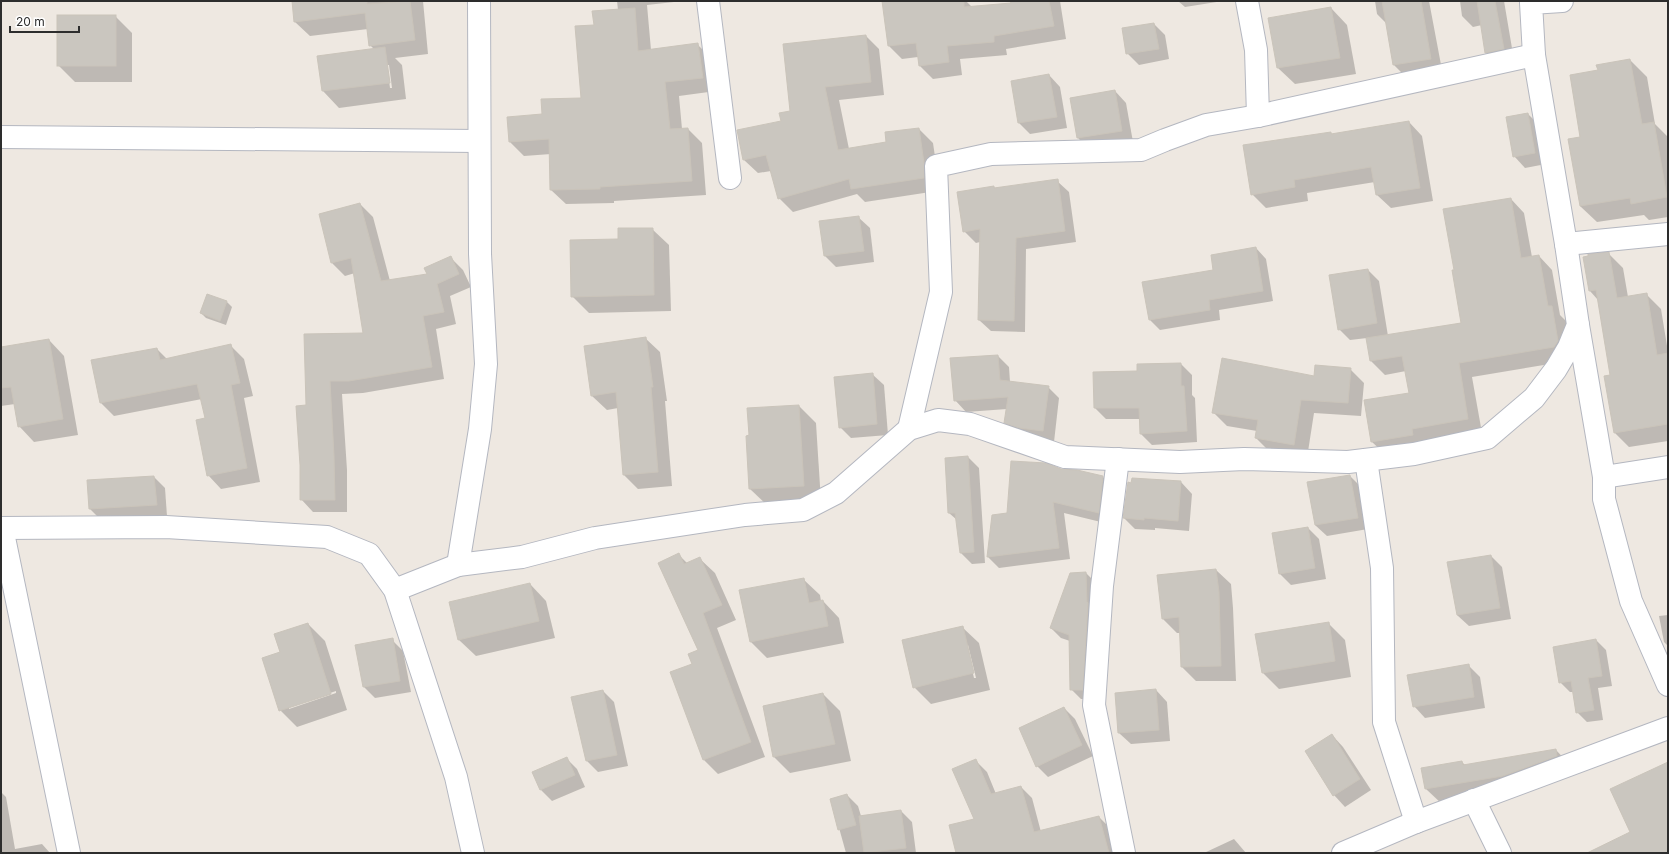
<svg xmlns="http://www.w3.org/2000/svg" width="1669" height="854" font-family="Inter,sans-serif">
<rect width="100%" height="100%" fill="#eee8e1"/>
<g fill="#0003" fill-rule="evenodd">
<path d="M293 1H423L428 54 395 58 402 65 406 99 339 108 323 91 318 57 375 50 370 45 368 29 310 36 295 22ZM387 65H389L392 88H390Z"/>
<path d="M617 1H674V2L647 5 651 50 698 45 712 59 716 91 679 96 682 129H688L702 143 706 195 614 201V203L566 204 551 190V154L524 156 510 142 508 118 543 115 582 99 595 26 618 10Z"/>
<path d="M883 1H966L972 7 1012 4 1011 1H1060L1066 39 1006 49 1007 55 960 59 962 75 933 79 920 66 918 57 902 59 889 46Z"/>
<path d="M1178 1H1223L1185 7Z"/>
<path d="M1375 1H1429L1442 70 1405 76 1394 65 1387 24 1377 14Z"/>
<path d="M1460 1H1504L1514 60 1497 63 1486 53 1482 25 1473 27 1462 16Z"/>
<path d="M1331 8 1347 25 1356 74 1295 84 1278 68Z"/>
<path d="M115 16 132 33V82H75L58 65Z"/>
<path d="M1154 24 1165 35 1169 59 1139 65 1127 53Z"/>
<path d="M866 36 879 49 884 95 839 100 849 149 887 143 919 129 933 143 938 177 937 191 865 202 857 194 793 212 779 198 771 171 758 173 744 160Z"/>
<path d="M1630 60 1647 77 1655 124 1668 137V217L1649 220 1644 215 1597 222 1580 206 1581 138 1599 71Z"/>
<path d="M1049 75 1060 87 1067 128 1030 134 1019 123Z"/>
<path d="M1115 91 1126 103 1133 142 1089 149 1078 138 1071 98Z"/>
<path d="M1528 114 1539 125 1546 164 1525 168 1514 156Z"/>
<path d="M1409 122 1422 136 1433 201 1391 208 1377 195 1375 182 1307 193 1308 201 1266 208 1252 194 1331 133 1333 135Z"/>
<path d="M1057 181 1069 192 1076 242 1026 249 1025 332 991 331 979 320 980 242 976 243 964 231 994 187 995 188Z"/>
<path d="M1511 199 1524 213 1532 257 1539 256 1552 270 1560 315 1566 321 1571 356 1568 361 1472 377 1482 433 1386 455 1372 442 1410 393 1406 371 1385 375 1371 361 1367 338 1350 340 1339 329 1368 270 1379 281 1388 336 1462 323 1455 270Z"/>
<path d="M360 204 373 217 390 281 428 275 450 257 463 270 471 287 450 296 456 324 436 329 444 379 363 393 342 394 347 470V512H313L301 499 307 406 364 334 355 273 345 276 332 263 320 214Z"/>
<path d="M858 217 870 228 874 262 836 267 825 256 820 222Z"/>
<path d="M652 229 669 245 671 311 589 313 572 296 619 240Z"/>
<path d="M1256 248 1266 259 1273 301 1219 310 1220 320 1160 330 1150 320 1215 271Z"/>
<path d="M1608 253 1623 268 1628 297 1646 294 1661 309 1668 352V442V441L1629 447 1615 433 1611 376 1598 300 1590 291Z"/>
<path d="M207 295 227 302 232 307 226 325 206 318 201 313Z"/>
<path d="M645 338 660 352 667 401H665L672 486 638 489 624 475 618 408 607 410 592 396Z"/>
<path d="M49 340 64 356 78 435 34 442 19 426 15 404 1 406V348Z"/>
<path d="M230 345 244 359 253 396 244 398 260 482 221 489 208 475 206 419 202 399 114 416 101 403 157 349 167 359Z"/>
<path d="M998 356 1009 367 1010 382 1048 387 1059 398 1054 442 1017 434 1005 422 1007 409 966 412 955 400Z"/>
<path d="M1181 364 1192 375V395L1195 398 1197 442 1152 445 1141 434 1140 419H1106L1095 408 1094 373 1138 372Z"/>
<path d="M1350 369 1364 383 1361 416 1314 413 1307 458 1270 452 1256 438 1257 431 1227 426 1213 412 1315 377Z"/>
<path d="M872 374 884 385 888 435 851 438 840 427Z"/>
<path d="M799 406 816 423 821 502 767 505 750 489Z"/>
<path d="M968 457 979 468 985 563 972 564 961 553 957 520 949 513Z"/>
<path d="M1061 470 1103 477 1114 489 1109 524 1064 513 1070 559 999 568 988 557 993 516 1008 514Z"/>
<path d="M1350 476 1361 487 1368 529 1327 536 1315 525Z"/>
<path d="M154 477 165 488 167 516 101 520 90 509 88 481Z"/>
<path d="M1181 482 1192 494 1189 531 1155 528V530L1135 529 1124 518 1132 485Z"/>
<path d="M1308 528 1319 539 1326 579 1291 585 1280 574Z"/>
<path d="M679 555 688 564 700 559 715 573 736 620 717 628 765 757 718 774 703 759 694 665 699 651Z"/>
<path d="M1491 556 1502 567 1511 619 1469 626 1457 615Z"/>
<path d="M1216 570 1231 584 1233 608 1236 681H1196L1182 667 1181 633H1177L1163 619Z"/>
<path d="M1086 573 1096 583 1092 699H1081L1071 689 1070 641 1061 638 1051 628Z"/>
<path d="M803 579 820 595 821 601H823L839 618 844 643 767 658 750 641Z"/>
<path d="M530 584 546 601 555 638 476 656 459 640 451 603Z"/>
<path d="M1668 615V646L1664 642 1659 616Z"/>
<path d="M1328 623 1345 640 1351 677 1279 689 1263 673Z"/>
<path d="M308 624 325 641 347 710 297 727 280 710 282 653ZM336 691V693L289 709V707Z"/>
<path d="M962 627 979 643 990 690 931 704 914 687ZM966 645H968L976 678H974Z"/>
<path d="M392 640 403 651 411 692 375 698 364 687Z"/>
<path d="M1596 640 1606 650 1612 686 1598 688 1603 720 1587 722 1577 712 1574 692H1570L1560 682Z"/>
<path d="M1468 665 1480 677 1485 708 1425 718 1414 706Z"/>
<path d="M1156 690 1167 702 1170 741 1131 744 1119 733Z"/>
<path d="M603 691 614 702 628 766 598 772 587 761Z"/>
<path d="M823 694 840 711 851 761 790 773 774 757Z"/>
<path d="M1064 708 1075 719 1093 756 1048 777 1037 766Z"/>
<path d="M1332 735 1343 747 1371 790 1345 807 1334 795 1306 751Z"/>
<path d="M1556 750 1572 767 1443 805 1426 789 1462 762 1465 765Z"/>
<path d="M566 758 577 769 585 787 552 801 541 790 534 772Z"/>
<path d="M976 761 987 772 996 794 1021 787 1032 798 1041 832 1099 817 1110 828 1117 853H957L975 820Z"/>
<path d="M1 792 6 797 15 849 42 844 50 853H1Z"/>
<path d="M847 795 858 806 861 816 901 811 912 822 916 853H846L831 799Z"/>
<path d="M1234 839 1246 853H1204Z"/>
</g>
<g fill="#cac6bf" stroke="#cac4ba">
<path d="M292 1H367V4L410 1 415 40 369 46 365 13 294 22Z"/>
<path d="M882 1H964V7L1011 3 1010 1H1049L1054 26 994 36V42L947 46 949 62 919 66 916 43 888 46Z"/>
<path d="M1382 1H1421L1431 59 1393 65Z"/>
<path d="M1477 1H1495L1504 49 1485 53Z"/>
<path d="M1331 7 1340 58 1277 68 1268 18Z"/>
<path d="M635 8 638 51 698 43 703 78 665 82 670 129 688 128 692 181 600 187V189L550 190 549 139 509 142 507 117 542 114 541 99 581 98 575 26 594 25 592 11Z"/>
<rect x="57" y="15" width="59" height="51"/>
<path d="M1154 23 1159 49 1126 54 1122 28Z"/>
<path d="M866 35 871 82 825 87 838 150 886 142 885 132 919 128 924 163V178L851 189 849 179 778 199 766 155 743 160 737 130 781 121 779 113 790 111 783 44Z"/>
<path d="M385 47 390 83 322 91 317 56Z"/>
<path d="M1630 59 1642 124 1654 122 1667 197 1631 204 1630 198 1580 206 1568 139 1580 137 1570 75 1598 70 1596 65Z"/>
<path d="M1049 74 1057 117 1018 123 1011 81Z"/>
<path d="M1115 90 1122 131 1077 138 1070 98Z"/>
<path d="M1528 113 1535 153 1513 157 1506 117Z"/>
<path d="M1409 121 1420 188 1376 195 1371 167 1294 180 1295 187 1251 195 1243 145 1331 132V134Z"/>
<path d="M1058 179 1065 231 1016 238 1014 321 978 320 980 229 963 232 957 192 994 186V188Z"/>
<path d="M1511 198 1521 258 1539 255 1548 306H1552L1558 341 1554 347 1459 363 1468 419 1412 429 1413 435 1371 442 1364 400 1409 393 1402 356 1370 361 1366 338 1461 323 1452 270H1454L1443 209Z"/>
<path d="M360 203 381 281 427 274 424 268 451 256 459 274 437 284 444 312 423 316 432 367 349 381H330L334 456 335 500H300V465L296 406 306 405 304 334 363 333 351 258 331 263 319 214Z"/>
<path d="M859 216 864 251 824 256 819 221Z"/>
<path d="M618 228H653L654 295 571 297 570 240 618 239Z"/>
<path d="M1256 247 1263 291 1209 300 1210 310 1149 320 1142 282 1213 270 1211 255Z"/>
<path d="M1609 252 1617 298 1647 293 1657 355 1668 353V424L1614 433 1604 376 1610 375 1596 290 1589 291 1583 257 1588 256V254Z"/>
<path d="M1368 269 1377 323 1338 330 1329 275Z"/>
<path d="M207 294 227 301 220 321 200 313Z"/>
<path d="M646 337 653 387H651L658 472 623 475 616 392 591 396 584 346Z"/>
<path d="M49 339 63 419 18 427 11 387 1 388V347Z"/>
<path d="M231 344 240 383 231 385 247 468 207 476 196 420 205 418 197 384 100 403 91 360 157 348 160 360Z"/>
<path d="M998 355 1000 380 1049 386 1043 431 1019 428 1004 423 1008 397 954 401 950 358Z"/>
<path d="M1222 358 1314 376 1315 365 1351 368 1348 403 1301 400 1294 445 1255 438 1258 420 1212 413Z"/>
<path d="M1181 363V386H1184L1187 431 1140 434 1139 408H1094L1093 372 1137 371V364Z"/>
<path d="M873 373 877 424 839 428 834 377Z"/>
<path d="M799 405 804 486 749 489 746 436 749 435 747 408Z"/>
<path d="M968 456 974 552 960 553 955 513H948L945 458Z"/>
<path d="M1011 461 1046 463 1061 469 1077 470 1103 476 1099 513 1053 502 1059 548 987 557 992 515 1007 513Z"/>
<path d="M1350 475 1358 518 1315 525 1307 482Z"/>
<path d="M154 476 157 505 89 509 87 480Z"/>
<path d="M1132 478 1181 481 1178 521 1144 518V520L1123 518 1128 482 1131 483Z"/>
<path d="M1308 527 1315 568 1279 574 1272 533Z"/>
<path d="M679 553 684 564 700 557 722 605 703 613 751 742 703 760 670 672 692 664 688 654 698 650 658 563Z"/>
<path d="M1491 555 1500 608 1457 615 1447 562Z"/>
<path d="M1216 569 1219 592 1221 666 1181 667 1179 617 1162 619 1157 575Z"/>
<path d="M1086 572 1087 602 1088 603 1083 690H1070L1069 635 1050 628 1070 573Z"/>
<path d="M804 578 809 603 823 600 828 626 750 642 739 590Z"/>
<path d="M530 583 539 621 458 640 449 602Z"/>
<path d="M1329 622 1335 661 1262 673 1255 634Z"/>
<path d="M308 623 331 694 279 711 262 658 280 652 274 634Z"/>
<path d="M963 626 974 673 913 688 902 640Z"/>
<path d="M393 638 400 681 363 687 355 645Z"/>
<path d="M1596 639 1602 676 1588 678 1594 710 1576 713 1571 681 1559 683 1553 647Z"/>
<path d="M1469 664 1474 697 1413 707 1407 675Z"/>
<path d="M1156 689 1159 730 1118 733 1115 693Z"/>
<path d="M603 690 617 755 586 761 571 697Z"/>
<path d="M823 693 835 744 773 757 763 706Z"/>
<path d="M1064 707 1082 745 1036 767 1019 728Z"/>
<path d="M1332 734 1360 779 1333 796 1305 751Z"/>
<path d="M1556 749 1557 756 1503 776 1425 789 1421 768 1462 761 1463 765Z"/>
<path d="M567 757 575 775 540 790 532 772Z"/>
<path d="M976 759 991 794 1021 786 1034 832 1099 816 1109 853H956L949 825 974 819 952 769Z"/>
<path d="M1668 762V853H1587L1630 832 1610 789Z"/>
<path d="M847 794 856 825 838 830 830 799Z"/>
<path d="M901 810 906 848 864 853 859 816Z"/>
</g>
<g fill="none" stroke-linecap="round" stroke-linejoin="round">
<defs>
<g id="street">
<path d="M708 1 730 178"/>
<path d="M1247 1 1256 50 1258 116"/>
<path d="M1 137 479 141"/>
<path d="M1566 244 1668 234"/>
<path d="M1578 325 1604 477V499L1631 601 1668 685"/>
<path d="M909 429 941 292 936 166 991 154 1141 150 1165 140 1206 125 1258 116 1534 55"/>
<path d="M1118 459 1102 586 1094 705 1124 853"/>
<path d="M1366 460 1382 568 1384 722 1416 822"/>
<path d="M1604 477 1668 467"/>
<path d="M1 528 166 527 327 537 369 554 395 590 456 777 473 853"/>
<path d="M2 528 69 853"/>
<path d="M458 565 480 429 486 364 480 254 479 1"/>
<path d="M395 590 458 565 522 557 595 538 745 515 803 510 836 493 909 429 938 420 970 424 1065 457 1180 462 1244 459 1348 462 1414 454 1487 438 1534 398 1556 369 1569 347 1578 325 1566 244 1534 55 1531 3 1562 1"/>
<path d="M1474 800 1500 853"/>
<path d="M1343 853 1416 822 1668 728"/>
</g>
</defs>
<use href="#street" stroke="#b4b7c0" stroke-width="24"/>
<use href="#street" stroke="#fff" stroke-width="22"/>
</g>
<rect width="1669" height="854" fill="none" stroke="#2d2d2d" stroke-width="4"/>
<path d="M10 26v6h69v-6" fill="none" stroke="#2d2d2d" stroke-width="2"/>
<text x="16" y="26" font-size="12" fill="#2d2d2d" stroke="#ffffff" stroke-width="3" paint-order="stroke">20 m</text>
</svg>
